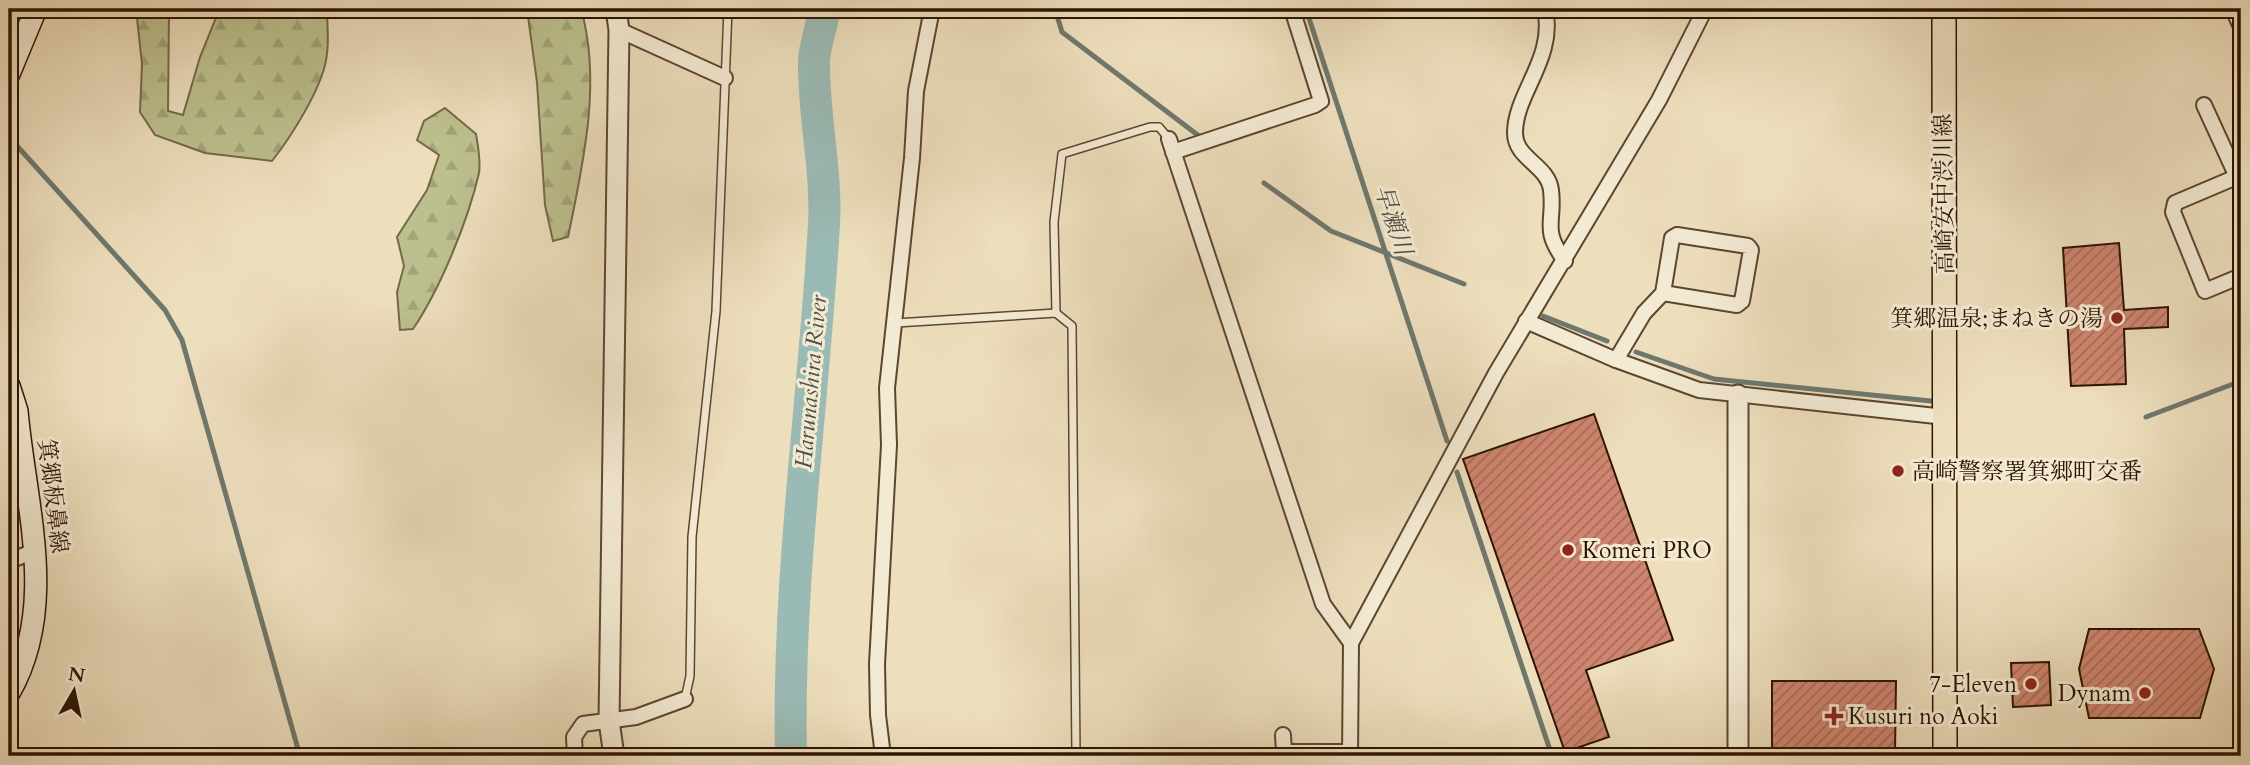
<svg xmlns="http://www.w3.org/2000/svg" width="2250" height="765" font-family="Cardo,'Noto Serif JP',serif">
<defs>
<pattern id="forest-firs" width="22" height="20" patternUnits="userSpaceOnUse" patternTransform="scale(1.75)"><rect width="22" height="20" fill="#bcc08e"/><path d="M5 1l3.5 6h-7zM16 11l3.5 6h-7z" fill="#a2a479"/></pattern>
<pattern id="building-hatch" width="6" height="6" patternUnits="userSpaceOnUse" patternTransform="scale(1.75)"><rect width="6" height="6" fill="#cf856f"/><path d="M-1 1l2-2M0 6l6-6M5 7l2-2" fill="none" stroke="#a86c59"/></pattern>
</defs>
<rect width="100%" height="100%" fill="#eddebc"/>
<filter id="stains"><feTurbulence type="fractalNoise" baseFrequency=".00286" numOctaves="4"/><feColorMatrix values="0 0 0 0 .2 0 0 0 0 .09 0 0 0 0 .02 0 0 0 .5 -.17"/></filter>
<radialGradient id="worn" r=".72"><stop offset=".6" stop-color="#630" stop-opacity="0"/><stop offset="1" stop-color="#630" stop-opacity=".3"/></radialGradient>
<g fill="url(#forest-firs)" stroke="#746a48" stroke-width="2">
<path d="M136 9H169L168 111 183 115 200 57 217 15 245 9H327C327 23 329 39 327 53 325 84 291 137 272 161L205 153 155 135 140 112 142 64Z"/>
<path d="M527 9H581C602 82 583 164 568 237L553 241 545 205 537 82Z"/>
<path d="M445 108 476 134C478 146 481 161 479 173 468 221 440 289 413 329L400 330 397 292 404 266 397 237 427 190 439 155 417 140 424 121Z"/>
</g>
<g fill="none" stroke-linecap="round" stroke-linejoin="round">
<g stroke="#6e786d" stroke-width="5">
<path d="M1055 9 1062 32 1199 136"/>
<path d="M1306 9 1447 441"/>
<path d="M9 137 165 310 182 340 300 756"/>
<path d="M1264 183 1331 231 1464 284"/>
<path d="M1543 316 1607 341"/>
<path d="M1636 352 1714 379 1931 401"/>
<path d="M2146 417 2241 381"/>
<path d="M1457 472 1552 756"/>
</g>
<path stroke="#9abbb5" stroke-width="32" d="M791 756C787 578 814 401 824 224 827 169 813 115 814 60 815 44 822 25 825 9"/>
</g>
<g fill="url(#building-hatch)" stroke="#2c1401" stroke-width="2">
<path d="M2119 243 2124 310 2168 307V327L2124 329 2126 384 2071 386 2063 248Z"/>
<path d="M1594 414 1673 640 1586 670 1609 737 1565 752 1463 459Z"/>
<path d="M2089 629H2199L2214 669 2200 718H2089L2079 669Z"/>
<path d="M2049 662 2051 705 2013 707 2011 663Z"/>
<path d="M1772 681H1896L1895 752 1772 751Z"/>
</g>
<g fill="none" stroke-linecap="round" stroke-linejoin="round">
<defs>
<g id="service">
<path d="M1056 313 1054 222 1062 154 1150 127H1159L1169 139"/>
<path d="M896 323 1056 313 1072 326 1076 756"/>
<path d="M685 699 690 676 692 537 716 311 728 9"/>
</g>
<g id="minor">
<path d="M1545 9C1556 58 1515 93 1515 133 1515 159 1548 165 1551 190 1555 224 1541 228 1565 261"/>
<path d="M619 30 725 78"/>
<path d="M2204 105 2237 177"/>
<path d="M1169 139 1323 604 1351 643"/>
<path d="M1173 152 1315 105 1321 101 1292 9"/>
<path d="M2241 175 2175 203 2173 212 2205 291 2241 276"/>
<path d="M1526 321 1616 360 1699 390 1945 417"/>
<path d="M1616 360 1644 313 1663 293 1672 238 1677 235 1748 246 1751 250 1742 301 1737 305 1663 293"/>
<path d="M9 471 24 474"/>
<path d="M9 561 35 551"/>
<path d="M1283 735 1284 752H1350"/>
<path d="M575 756 574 737 583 724 636 717 685 699"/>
<path d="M883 756 878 715 877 664 889 445 887 388 912 158 916 91 932 9"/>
<path d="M1350 756 1351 643 1496 373 1659 100 1705 9"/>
</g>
<g id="tertiary">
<path d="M2236 9 2241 21"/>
<path d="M1738 395V756"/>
<path d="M614 756 609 721 619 30 616 9"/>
</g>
<g id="secondary">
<path d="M9 74 36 9"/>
<path d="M9 386 17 411C25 504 59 606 9 693"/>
</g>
<path id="primary" d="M1944 9 1945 756"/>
</defs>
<use href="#service" stroke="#5c4630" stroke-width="10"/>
<use href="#minor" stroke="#5c4630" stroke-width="18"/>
<use href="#tertiary" stroke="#5c4630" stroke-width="23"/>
<use href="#secondary" stroke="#2c1401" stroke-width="24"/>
<use href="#primary" stroke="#2c1401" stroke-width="26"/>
<use href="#service" stroke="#f3ead3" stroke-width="7"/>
<use href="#minor" stroke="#f3ead3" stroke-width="14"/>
<use href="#tertiary" stroke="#f3ead3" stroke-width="19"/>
<use href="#secondary" stroke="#f3ead3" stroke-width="21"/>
<use href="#primary" stroke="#eddebc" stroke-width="23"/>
</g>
<g fill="#8f2418" stroke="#f3ead3" stroke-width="2.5">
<circle cx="2117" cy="318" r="7"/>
<circle cx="1898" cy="471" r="7"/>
<circle cx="1568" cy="550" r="7"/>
<circle cx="2031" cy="684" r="7"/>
<circle cx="2145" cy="693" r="7"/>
<path d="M1830.5 705.5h7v7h7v7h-7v7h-7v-7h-7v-7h7z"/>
</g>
<g text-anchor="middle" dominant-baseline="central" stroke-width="6" stroke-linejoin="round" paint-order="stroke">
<g font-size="23" fill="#2c1401" stroke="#f3ead3">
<text transform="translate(1944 194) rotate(-91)">高崎安中渋川線</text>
<text transform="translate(53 496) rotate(83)">箕郷板鼻線</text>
</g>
<g font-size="23" fill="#2c1401" stroke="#f3ead3" text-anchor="end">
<text x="2103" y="318">箕郷温泉;まねきの湯</text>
<text x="1912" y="471" text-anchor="start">高崎警察署箕郷町交番</text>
<text x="1582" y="550" text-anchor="start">Komeri PRO</text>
<text x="2017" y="684">7-Eleven</text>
<text x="2131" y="693">Dynam</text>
<text x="1848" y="716" text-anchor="start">Kusuri no Aoki</text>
</g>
<g font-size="24" font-style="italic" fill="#524e40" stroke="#f3ead3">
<text transform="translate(1393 220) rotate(72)">早瀬川</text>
<text transform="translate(811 382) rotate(-85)">Harunashira River</text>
</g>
</g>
<rect width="2250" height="765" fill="none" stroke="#eddebc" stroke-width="35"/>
<rect x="10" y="10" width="2229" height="744" fill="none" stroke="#2c1401" stroke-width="3.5"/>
<rect x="18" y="18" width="2215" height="730" fill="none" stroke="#2c1401" stroke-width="2"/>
<g transform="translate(74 691) rotate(9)" stroke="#f3ead3" stroke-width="5" paint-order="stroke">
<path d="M0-5L12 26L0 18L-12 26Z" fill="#2c1401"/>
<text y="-10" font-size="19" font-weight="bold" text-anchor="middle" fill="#2c1401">N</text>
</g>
<rect width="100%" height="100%" filter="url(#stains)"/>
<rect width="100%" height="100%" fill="url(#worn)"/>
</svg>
